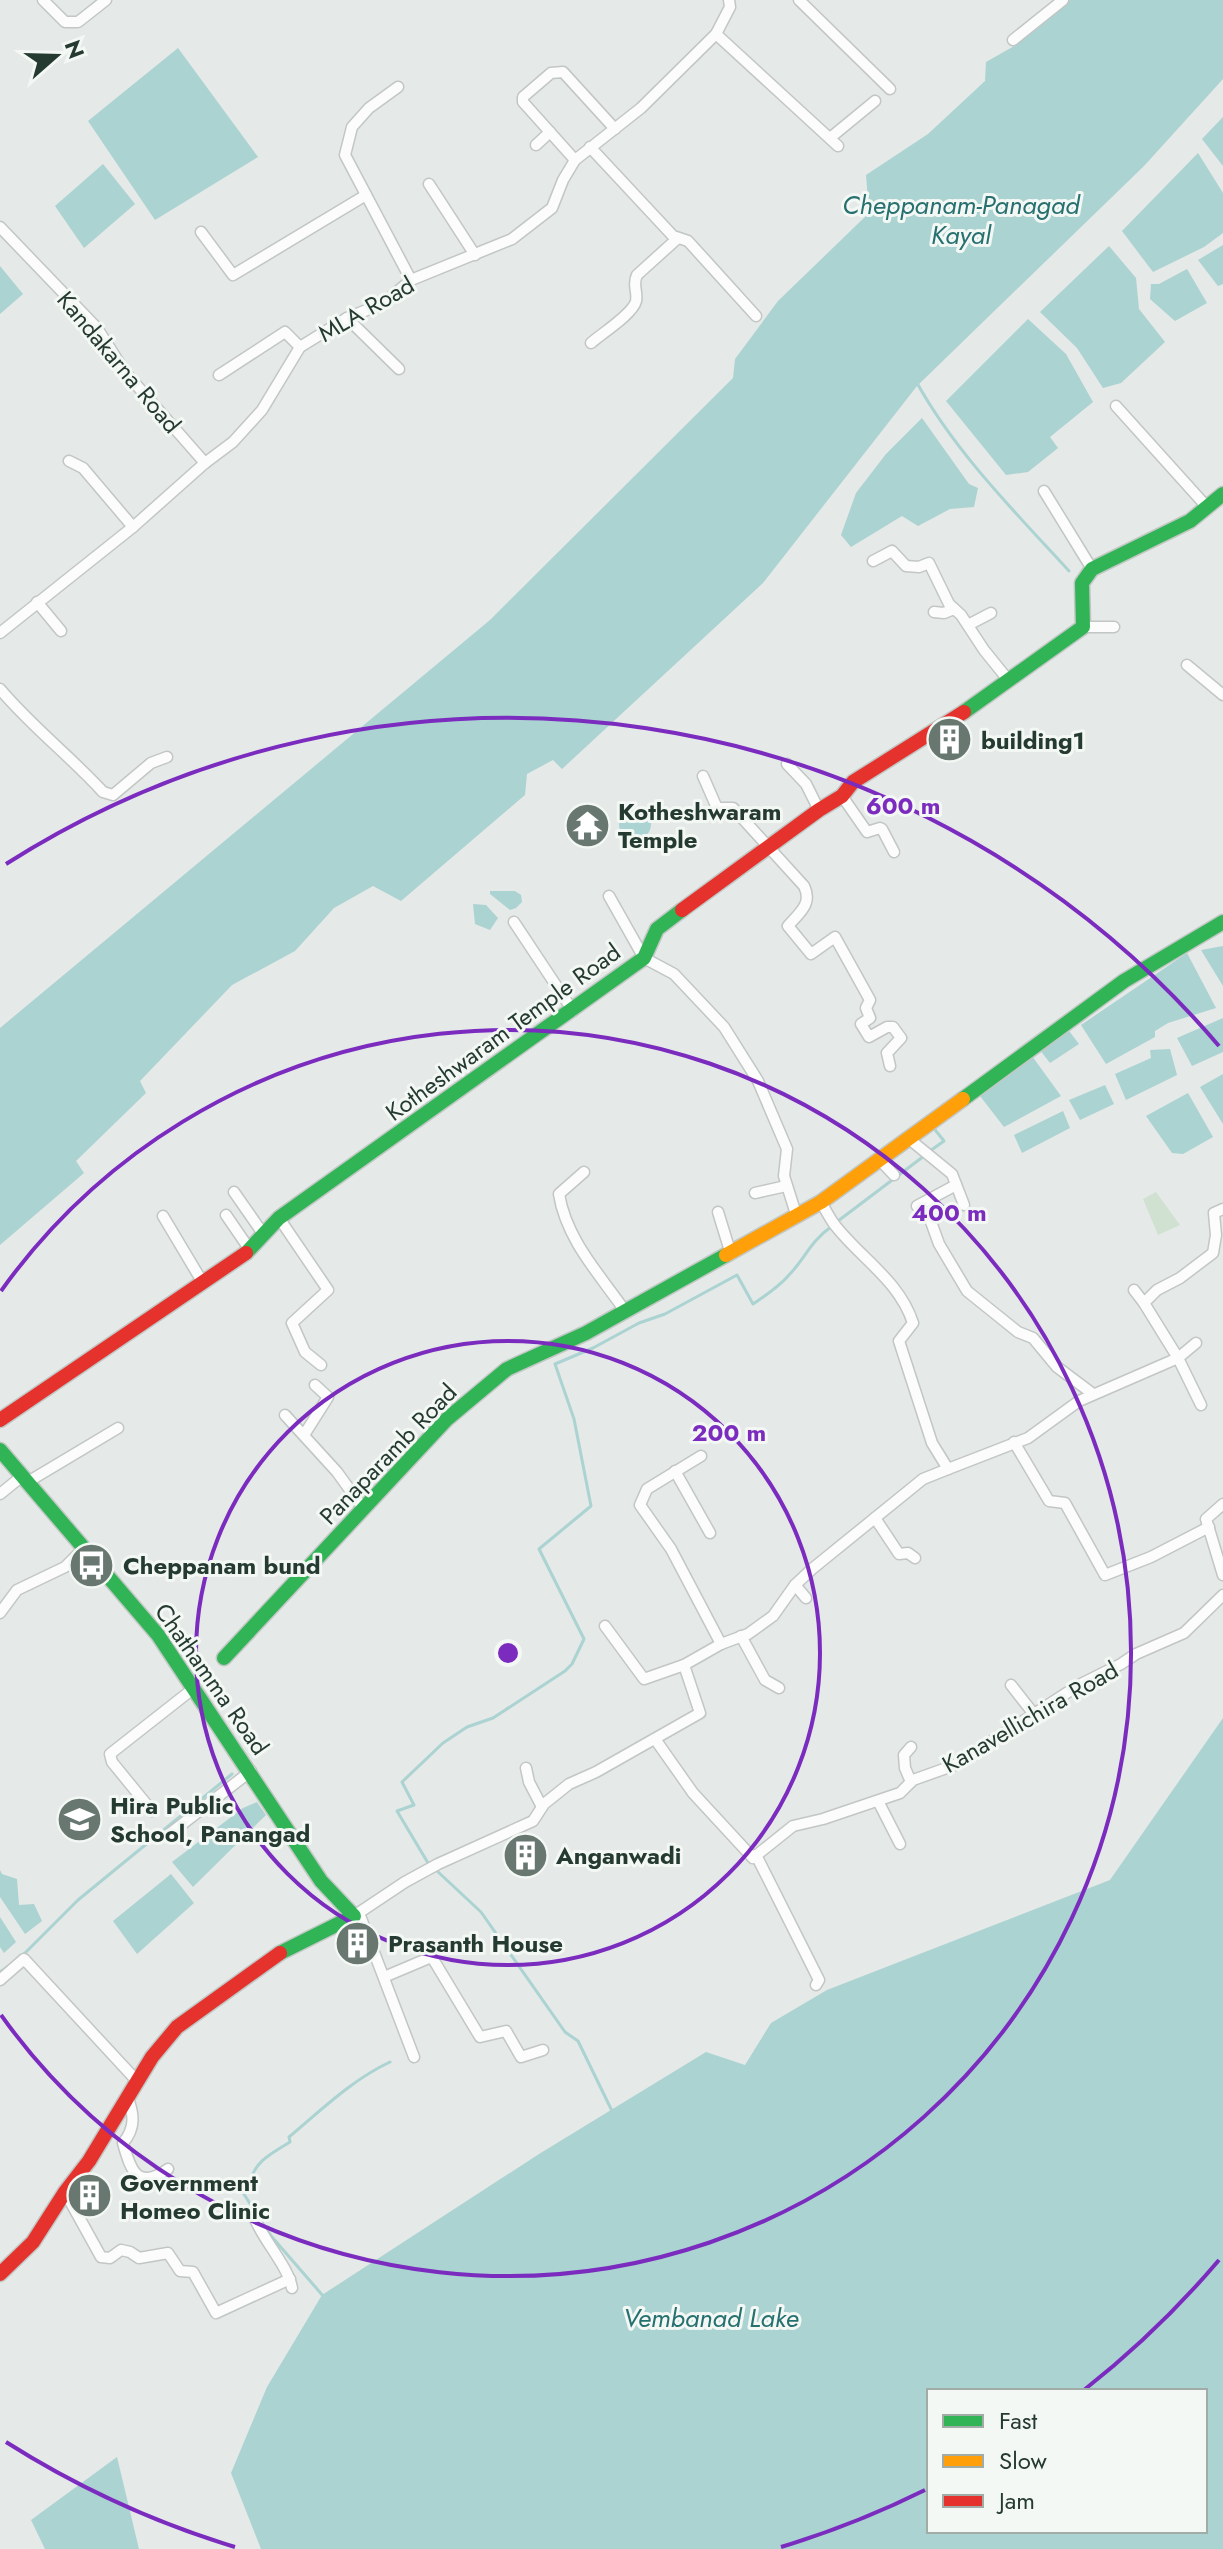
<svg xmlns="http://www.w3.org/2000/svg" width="1223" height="2549" font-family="Jost,sans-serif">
<rect width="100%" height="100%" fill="#e5e9e7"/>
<path fill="#d0e1d2" d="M1156 1192 1180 1225 1158 1235 1143 1199Z"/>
<g fill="#abd3d2" fill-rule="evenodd">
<path d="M1070 0H1223V79L1144 166 917 386 763 583 562 769 553 760 527 774 525 795 401 901 373 886 334 908 295 951 232 985 140 1081 146 1093 76 1161 84 1173 0 1245V1028L490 620 733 378 735 359 778 301 869 213 866 175 928 134 985 81 986 62 1016 45V31C1035 19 1054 14 1070 0Z"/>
<path d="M178 48 258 157 155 220 88 121Z"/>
<path d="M1223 117V166L1202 139Z"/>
<path d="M1198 153 1223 193V233L1204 247 1153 272 1122 231Z"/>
<path d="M103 164 135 204 84 248 55 206Z"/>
<path d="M1223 245V284L1218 286 1198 260Z"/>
<path d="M1109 246 1136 278 1139 309 1165 342 1121 383 1103 388 1077 348 1040 312Z"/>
<path d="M0 266 23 294 0 314Z"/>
<path d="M1187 269 1207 303 1175 321 1150 299 1151 284H1159Z"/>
<path d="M1028 319 1066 354 1093 402 1050 437 1058 448 1028 472 1006 475 946 401Z"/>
<path d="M922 418 969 484 978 488 974 507 950 509 918 526 902 516 851 547 841 535 856 493 886 454Z"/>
<circle cx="635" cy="824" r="16"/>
<path d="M490 891H515L521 895 522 902 516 908 510 910 490 894Z"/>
<path d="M473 904 486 905 498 918 490 930 475 924Z"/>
<path d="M1223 946V986L1201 950Z"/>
<path d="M1187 953 1216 1008 1168 1023 1155 1031V1037L1106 1064 1081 1025Z"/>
<path d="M1223 1018V1052L1192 1066 1177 1038Z"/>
<path d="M1069 1031 1079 1044 1050 1063 1040 1050Z"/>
<path d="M1170 1049 1177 1075 1126 1100 1115 1074 1151 1058 1150 1050Z"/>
<path d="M1032 1056 1061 1096 1004 1127 980 1096Z"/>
<path d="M1223 1074V1124L1200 1087Z"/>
<path d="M1105 1085 1114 1104 1080 1120 1069 1100Z"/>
<path d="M1188 1093 1213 1137 1183 1154 1172 1153 1146 1116Z"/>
<path d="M1063 1111 1070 1128 1022 1153 1014 1135Z"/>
<path d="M1223 1718V2549H261L231 2473 267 2387 322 2295 539 2154 706 2052 745 2065 771 2023 827 1990 1110 1880ZM1205 2391V2531H929V2391Z"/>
<path d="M257 1802 266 1815 193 1887 172 1862 243 1808Z"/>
<path d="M0 1870 2 1874 17 1879 19 1905 34 1904 42 1921 25 1934 0 1897Z"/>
<path d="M171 1874 194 1903 137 1954 113 1921Z"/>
<path d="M0 1917 16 1942 4 1953 0 1947Z"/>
<path d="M117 2457 139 2549H45L31 2520Z"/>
</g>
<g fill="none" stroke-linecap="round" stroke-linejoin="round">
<g stroke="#abd3d2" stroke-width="3">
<path d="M917 383C956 453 1015 512 1069 571"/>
<path d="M930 1151 944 1141 932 1126"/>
<path d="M838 1221 924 1156"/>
<path d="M428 1863 397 1811 414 1805 402 1782 443 1743 467 1727 493 1718 565 1671 572 1664 584 1639 539 1549 591 1506 574 1419 555 1364 593 1348 639 1323 665 1314 737 1275 753 1304C766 1295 779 1287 789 1275 806 1257 810 1242 832 1226"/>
<path d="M436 1870 481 1912 565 2032 578 2041 613 2113"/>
<path d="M22 1956 78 1900 232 1774"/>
<path d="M0 1972 10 1965"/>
<path d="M256 2213 240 2188 250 2182C255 2161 272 2153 290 2142L289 2137C320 2111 353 2079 390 2062"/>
<path d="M260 2220 272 2237 324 2297"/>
</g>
<defs>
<g id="street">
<path d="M43 0 65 22H78L106 0"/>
<path d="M799 0 890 89"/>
<path d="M716 34 838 146"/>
<path d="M1013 40 1063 0"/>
<path d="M398 87 369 108 352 127 345 155 411 280"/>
<path d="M830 138 875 101"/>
<path d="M536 145 550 132"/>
<path d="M590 147 673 236 688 241 756 316"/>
<path d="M575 160 523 102V97L551 73 563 72 615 129"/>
<path d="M429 184 475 255"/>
<path d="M0 227 97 328 125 372 205 463"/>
<path d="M201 232 233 275 366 195"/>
<path d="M347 318 399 369"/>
<path d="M591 343C601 334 633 314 636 301 638 291 632 285 637 275L678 238"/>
<path d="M219 375 285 332 300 347"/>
<path d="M1116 406 1207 507"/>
<path d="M69 461 83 468 133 527"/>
<path d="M1044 491 1092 569"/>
<path d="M873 561 892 551 906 566 919 567 929 563 949 604 961 615 984 650 1009 681"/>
<path d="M37 602 61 631"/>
<path d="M934 612 944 613 954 609"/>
<path d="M968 625 991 613"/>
<path d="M1083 627H1114"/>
<path d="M0 633 133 527 205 463 233 442 262 410 300 347 347 318 384 303 411 280 512 239 552 208 563 180 575 160 641 108 716 34 730 7 729 0"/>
<path d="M1187 665 1223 695"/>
<path d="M0 689C31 726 70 756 103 792L113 795 151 763 167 757"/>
<path d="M787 764 806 784 819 810"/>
<path d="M703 776 717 808H733L804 886C813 904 799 913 788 926L811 954 835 937 870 1000 866 1008 870 1018 861 1024 869 1037 887 1027H893L901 1038 887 1053 890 1066"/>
<path d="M842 796 867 832 880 828 882 829 894 852"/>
<path d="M609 896 644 958 674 974 724 1027 758 1081 787 1149 784 1176 796 1214"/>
<path d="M514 922 573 1011"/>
<path d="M908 1138 952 1174 964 1205"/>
<path d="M879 1159 894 1175"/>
<path d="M584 1172 559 1194C566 1239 600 1275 625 1311"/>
<path d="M956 1185 917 1206 930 1219 939 1244 967 1291 1018 1332 1033 1338 1057 1367 1093 1394"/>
<path d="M234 1192 264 1235"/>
<path d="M755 1193 786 1186"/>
<path d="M821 1202C825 1209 829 1217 834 1224 860 1258 899 1280 913 1323L899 1341 932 1443 948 1469 1028 1438 1079 1401 1178 1358 1144 1303 1157 1290 1180 1278 1213 1253 1216 1235 1214 1213 1223 1209"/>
<path d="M718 1212 730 1251"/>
<path d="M226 1215 250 1250"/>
<path d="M163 1216 203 1283"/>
<path d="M279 1218 328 1290 292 1323 305 1352 321 1365"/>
<path d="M1134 1290 1144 1303"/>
<path d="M1196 1343 1178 1358 1201 1405"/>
<path d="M285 1415 337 1472 363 1508"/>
<path d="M304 1435 328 1397 315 1385"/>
<path d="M1014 1442 1049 1501 1065 1503 1105 1575 1151 1557 1209 1527"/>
<path d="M701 1456 647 1489 640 1505 671 1549 721 1644"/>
<path d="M675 1471 710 1533"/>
<path d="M26 1483 118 1428"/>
<path d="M0 1494 21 1477"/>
<path d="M1223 1504 1206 1519 1223 1575"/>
<path d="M875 1518 899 1554 908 1553 915 1558"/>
<path d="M795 1585 806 1598"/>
<path d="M0 1613 17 1590 65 1567 83 1549"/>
<path d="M605 1626 644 1679 684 1665 721 1644 748 1634 773 1616 795 1585 812 1569 923 1479 948 1469"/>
<path d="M741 1636 765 1680 779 1688"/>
<path d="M1011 1685 1033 1713"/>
<path d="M655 1739 693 1793 753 1858 793 1826 823 1819 900 1793 913 1780 955 1765 1079 1685 1121 1664 1136 1654 1184 1633 1223 1595"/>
<path d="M526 1768 529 1782 542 1807"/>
<path d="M911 1782 905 1768 904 1755 911 1747"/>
<path d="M878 1801 900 1844"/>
<path d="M152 1811 112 1762 110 1754 194 1688"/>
<path d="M172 1832 251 1771"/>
<path d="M756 1855 819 1980 816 1985"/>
<path d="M359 1913 414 2057"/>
<path d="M354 1916 405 1882 438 1864 533 1821 544 1804 569 1784 596 1772 700 1713 684 1665"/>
<path d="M384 1977 429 1958 433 1959 480 2037 506 2031 521 2057 543 2050"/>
<path d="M0 1980 24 1959 137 2081"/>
<path d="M127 2096C134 2113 136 2128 123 2143 131 2172 138 2190 168 2169"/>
<path d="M65 2192 101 2257 110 2258 121 2250 130 2252 139 2258 168 2253 180 2271 193 2272 216 2313 290 2279"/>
<path d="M254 2217C263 2240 288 2266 292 2288"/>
</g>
<g id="fast">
<path d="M964 712 1083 627 1082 583 1092 569 1190 521 1223 494"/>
<path d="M963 1099 1124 981 1223 922"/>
<path d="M246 1253 279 1218 644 958 657 929 682 910"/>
<path d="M0 1450 158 1635 321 1881 354 1916 280 1953"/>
<path d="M224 1658 447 1419 507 1369 586 1333 726 1255"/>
</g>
<path id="slow" d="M726 1255 821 1202 963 1099"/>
<g id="jam">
<path d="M682 910 819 810 842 796 853 782 964 712"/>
<path d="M0 1420 246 1253"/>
<path d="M0 2274 33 2242 65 2192 89 2161 152 2057 177 2027 280 1953"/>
</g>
</defs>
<use href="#street" stroke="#c2c6c4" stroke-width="13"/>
<use href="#fast" stroke="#c1c7c4" stroke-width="17"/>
<use href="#slow" stroke="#c1c7c4" stroke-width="17"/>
<use href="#jam" stroke="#c1c7c4" stroke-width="17"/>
<use href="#street" stroke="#fbfcfb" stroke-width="10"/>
<use href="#fast" stroke="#30b455" stroke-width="14"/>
<use href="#slow" stroke="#ff9f0a" stroke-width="14"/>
<use href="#jam" stroke="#e5322d" stroke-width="14"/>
</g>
<g fill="none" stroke="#7b2cbf" stroke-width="4">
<circle cx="508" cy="1653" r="312"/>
<path d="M1 1291A623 623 0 1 1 1 2015"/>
<path d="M1219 2260A935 935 0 0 1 1084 2390M925 2490A935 935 0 0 1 781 2547M235 2547A935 935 0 0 1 6 2442M6 864A935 935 0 0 1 1219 1046"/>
</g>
<defs>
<symbol id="building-disc" viewBox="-11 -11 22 22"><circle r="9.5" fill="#687871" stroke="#f4f8f5"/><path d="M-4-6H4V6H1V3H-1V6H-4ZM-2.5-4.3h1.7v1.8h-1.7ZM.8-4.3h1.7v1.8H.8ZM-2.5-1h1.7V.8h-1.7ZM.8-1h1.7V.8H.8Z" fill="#fff"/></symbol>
<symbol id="temple-disc" viewBox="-11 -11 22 22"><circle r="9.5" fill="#687871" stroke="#f4f8f5"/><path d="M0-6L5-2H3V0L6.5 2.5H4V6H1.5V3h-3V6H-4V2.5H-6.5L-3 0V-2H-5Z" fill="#fff"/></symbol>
<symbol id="bus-disc" viewBox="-11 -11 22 22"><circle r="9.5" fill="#687871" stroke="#f4f8f5"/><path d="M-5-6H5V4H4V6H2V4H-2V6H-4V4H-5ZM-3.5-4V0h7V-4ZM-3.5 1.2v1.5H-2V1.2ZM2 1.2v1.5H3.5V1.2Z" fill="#fff"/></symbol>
<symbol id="school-disc" viewBox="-11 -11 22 22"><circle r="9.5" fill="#687871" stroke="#f4f8f5"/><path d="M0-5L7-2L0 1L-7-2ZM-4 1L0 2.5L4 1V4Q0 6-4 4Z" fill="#fff"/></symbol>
</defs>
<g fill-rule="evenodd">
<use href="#building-disc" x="924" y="714" width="51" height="51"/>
<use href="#temple-disc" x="562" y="800" width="51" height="51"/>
<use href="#bus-disc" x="66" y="1540" width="51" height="51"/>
<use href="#school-disc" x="54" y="1794" width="51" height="51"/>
<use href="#building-disc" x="500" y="1830" width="51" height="51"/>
<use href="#building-disc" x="332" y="1918" width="51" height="51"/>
<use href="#building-disc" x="64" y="2170" width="51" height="51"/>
</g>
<g text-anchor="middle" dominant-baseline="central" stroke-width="6" stroke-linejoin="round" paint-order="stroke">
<g font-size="24" fill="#253b31" stroke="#f4f8f5">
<text transform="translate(366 309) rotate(-30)">MLA Road</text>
<text transform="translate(119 362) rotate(50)">Kandakarna Road</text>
<text transform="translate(503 1032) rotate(-36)">Kotheshwaram Temple Road</text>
<text transform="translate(388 1454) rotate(-46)">Panaparamb Road</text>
<text transform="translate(212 1679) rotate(55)">Chathamma Road</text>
<text transform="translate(1030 1717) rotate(-30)">Kanavellichira Road</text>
</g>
<g font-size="24" font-weight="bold" fill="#253b31" stroke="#f4f8f5" text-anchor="start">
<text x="981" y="740">building1</text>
<text x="618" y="811">Kotheshwaram<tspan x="618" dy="28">Temple</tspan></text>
<text x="123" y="1565">Cheppanam bund</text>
<text x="110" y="1805">Hira Public<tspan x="110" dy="28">School, Panangad</tspan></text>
<text x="556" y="1855">Anganwadi</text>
<text x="388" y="1943">Prasanth House</text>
<text x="120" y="2182">Government<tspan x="120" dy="28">Homeo Clinic</tspan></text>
</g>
<g font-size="26" font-style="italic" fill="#267070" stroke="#f4f8f5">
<text x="961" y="205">Cheppanam-Panagad<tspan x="961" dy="30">Kayal</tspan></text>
<text x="711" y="2318">Vembanad Lake</text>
</g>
</g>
<circle cx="508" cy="1653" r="12" fill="#7b2cbf" stroke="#f4f8f5" stroke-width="4"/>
<g font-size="24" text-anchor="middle" font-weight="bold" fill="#7b2cbf" stroke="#f4f8f5" stroke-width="6" stroke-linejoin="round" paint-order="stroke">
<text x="903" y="814">600 m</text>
<text x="949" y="1221">400 m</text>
<text x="729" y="1441">200 m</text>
</g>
<rect x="927" y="2389" width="280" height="144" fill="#f4f8f5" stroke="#a1aca7" stroke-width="2"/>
<rect x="943" y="2415" width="40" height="12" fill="#30b455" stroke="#a1aca7" stroke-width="2"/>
<text x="999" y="2429" font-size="24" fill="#253b31">Fast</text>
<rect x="943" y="2455" width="40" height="12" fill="#ff9f0a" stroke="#a1aca7" stroke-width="2"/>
<text x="999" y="2469" font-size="24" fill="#253b31">Slow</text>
<rect x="943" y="2495" width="40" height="12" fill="#e5322d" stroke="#a1aca7" stroke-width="2"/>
<text x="999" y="2509" font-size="24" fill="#253b31">Jam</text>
<g transform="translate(56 56) rotate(70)" stroke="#f4f8f5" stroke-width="6" paint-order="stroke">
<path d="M0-6L14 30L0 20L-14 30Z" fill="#253b31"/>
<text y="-12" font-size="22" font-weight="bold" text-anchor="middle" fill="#253b31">N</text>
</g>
</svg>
